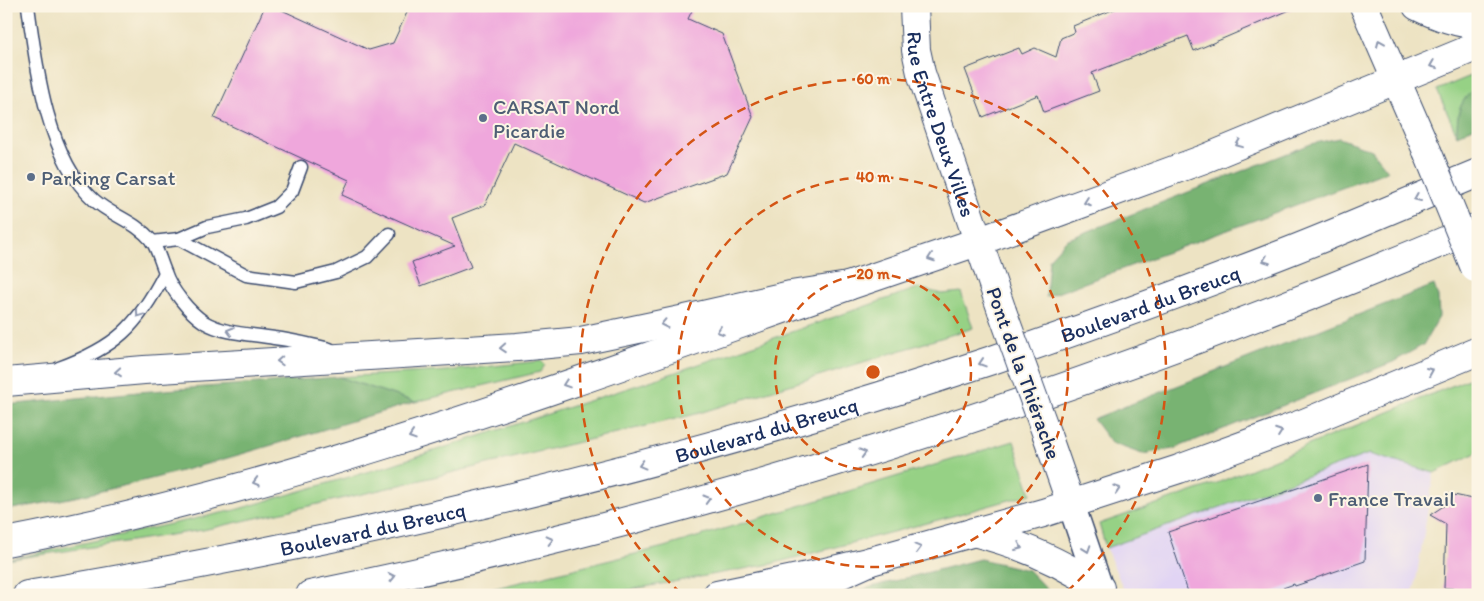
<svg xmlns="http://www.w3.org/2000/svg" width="1484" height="601" font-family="Itim,sans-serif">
<rect width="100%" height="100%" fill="#fcf5e5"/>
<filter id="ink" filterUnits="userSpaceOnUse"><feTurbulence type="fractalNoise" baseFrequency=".02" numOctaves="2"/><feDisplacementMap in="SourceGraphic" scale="10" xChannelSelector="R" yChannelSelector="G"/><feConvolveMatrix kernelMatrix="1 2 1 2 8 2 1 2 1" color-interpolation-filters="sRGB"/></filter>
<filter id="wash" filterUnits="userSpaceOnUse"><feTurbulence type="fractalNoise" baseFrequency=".0096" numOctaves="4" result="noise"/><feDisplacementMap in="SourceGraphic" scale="20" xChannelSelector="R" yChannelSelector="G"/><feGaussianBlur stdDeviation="1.12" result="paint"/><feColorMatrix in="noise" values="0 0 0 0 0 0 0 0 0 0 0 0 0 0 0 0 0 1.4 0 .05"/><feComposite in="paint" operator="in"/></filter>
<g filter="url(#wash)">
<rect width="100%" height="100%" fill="#ede3c3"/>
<path fill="#e1d4f4" d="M1369 454 1434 473 1415 586 1411 595H1126L1106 548Z"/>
<g fill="#96d185" stroke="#588072">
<path d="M1478 73V86C1459 100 1457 113 1457 135L1437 90Z"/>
<path d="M918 288 942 294 961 292 973 328 696 414 371 492 203 530 6 560 235 510 384 467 653 380Z"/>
<path d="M541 361 545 365 540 372 415 402 339 377 446 371Z"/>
<path d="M1478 375V452L1434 473 1369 454 1106 548 1099 524 1217 483Z"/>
<path d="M1014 441 1031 494 938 520 771 564 601 595H467L664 547Z"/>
</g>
<g fill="#78b372" stroke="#4a7168">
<path d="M1478 86V126L1457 135C1457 113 1459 100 1478 86Z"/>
<path d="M1339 138 1372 150 1388 171 1046 297 1049 259 1066 240 1311 144Z"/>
<path d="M1434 285 1438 297 1439 317 1423 345 1393 362 1173 449 1142 454 1111 443 1093 419Z"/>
<path d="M339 377 415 402C280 442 146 487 6 510V405L138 392Z"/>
<path d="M980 559 1028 570 1052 595H840Z"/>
</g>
<g id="blocks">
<g fill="#efa7dc">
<path d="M265 6H273L369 50 393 43 410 6H694L688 19 722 34 753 117 727 173 644 203 514 143 485 205 452 218 471 267 421 286 412 262 455 246 342 195 349 180 214 118Z"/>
<path d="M1122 6H1299L1194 51 1188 36 1092 73 1099 91 1044 112 1038 95 983 117 965 69 1019 48 1022 54 1035 48 1056 57 1061 38 1075 32 1073 26Z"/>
<path d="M1368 464 1365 561 1316 578V579L1295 586 1294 584 1264 595H1189L1168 532Z"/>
<path d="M1449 494 1478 500V590L1444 588 1446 524 1430 515 1448 503Z"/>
</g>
</g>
</g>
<g filter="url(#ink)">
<use href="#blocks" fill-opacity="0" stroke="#3a4a6d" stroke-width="1"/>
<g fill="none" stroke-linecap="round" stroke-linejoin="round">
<defs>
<g id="lane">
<path d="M28 6C36 66 47 158 94 200 112 216 135 221 152 241 158 250 161 263 165 272 171 290 189 312 204 322 224 334 251 334 274 338 293 340 311 345 330 349"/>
<path d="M179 239 207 227 246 219 276 207 292 191 301 167"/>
<path d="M152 242 179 239 246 275 296 282 336 272 367 257 389 234"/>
<path d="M59 368C116 347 137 327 165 273"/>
</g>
<path id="street" d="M1071 504 1102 595"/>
<g id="secondary">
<path id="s1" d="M914 6 916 50 921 73 1002 311"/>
<path d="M1364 6 1427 151"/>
<path d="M1047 435 1071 504"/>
</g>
<g id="primary">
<path d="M1417 6C1437 16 1456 23 1478 25"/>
<path d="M6 382 144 370 517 347 581 341 681 320 791 295 848 286 977 242 1204 159 1478 46"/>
<path d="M973 532C1017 543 1062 562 1100 588"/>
<path d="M795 595 871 561 1043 513 1179 469 1304 423 1478 351"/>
</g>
<g id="highway">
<path d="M6 542C295 487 572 383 848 286"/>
<path id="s2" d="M27 595C107 582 187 567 267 551 513 502 756 439 995 359 1096 324 1196 288 1295 249 1356 225 1417 198 1478 173"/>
<path d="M310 595C711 514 1102 387 1478 227"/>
<path d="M717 595 808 576 871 561"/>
</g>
</defs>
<use href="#lane" stroke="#3a4a6d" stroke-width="15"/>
<use href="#street" stroke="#3a4a6d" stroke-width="29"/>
<use href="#secondary" stroke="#3a4a6d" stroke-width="30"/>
<use href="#primary" stroke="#3a4a6d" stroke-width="30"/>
<use href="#highway" stroke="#3a4a6d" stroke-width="30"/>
<use href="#lane" stroke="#fff" stroke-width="12"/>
<use href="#street" stroke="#fff" stroke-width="26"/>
<use href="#secondary" stroke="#fff" stroke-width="28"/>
<use href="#primary" stroke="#fff" stroke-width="28"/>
<use href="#highway" stroke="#fff" stroke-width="28"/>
<defs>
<g id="secondary-bridge">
<path d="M1427 151 1475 268"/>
<path d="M1002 311 1047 435"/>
</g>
</defs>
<use href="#secondary-bridge" stroke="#3a4a6d" stroke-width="30" stroke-linecap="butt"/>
<use href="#secondary-bridge" stroke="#fff" stroke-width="28"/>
</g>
<defs><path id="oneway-chevron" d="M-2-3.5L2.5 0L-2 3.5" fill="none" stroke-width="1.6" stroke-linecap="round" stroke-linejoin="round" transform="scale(1.25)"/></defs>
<g stroke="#8d97ae">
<use href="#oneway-chevron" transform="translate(1380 43) rotate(-113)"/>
<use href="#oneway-chevron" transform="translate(1433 65) rotate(158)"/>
<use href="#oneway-chevron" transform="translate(1239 144) rotate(158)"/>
<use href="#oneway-chevron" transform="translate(1417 198) rotate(157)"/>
<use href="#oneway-chevron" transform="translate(1087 202) rotate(160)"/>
<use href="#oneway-chevron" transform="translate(931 258) rotate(161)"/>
<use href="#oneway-chevron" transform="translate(1266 260) rotate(159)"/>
<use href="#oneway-chevron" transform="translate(139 314) rotate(125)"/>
<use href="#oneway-chevron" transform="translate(664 324) rotate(168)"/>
<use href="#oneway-chevron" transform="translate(230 331) rotate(-164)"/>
<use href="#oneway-chevron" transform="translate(720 331) rotate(161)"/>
<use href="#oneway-chevron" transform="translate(503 348) rotate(176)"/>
<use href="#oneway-chevron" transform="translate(280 361) rotate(177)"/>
<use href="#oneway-chevron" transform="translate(982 363) rotate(162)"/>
<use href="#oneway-chevron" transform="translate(1430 371) rotate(-23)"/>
<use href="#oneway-chevron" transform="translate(118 372) rotate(175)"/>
<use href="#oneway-chevron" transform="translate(566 384) rotate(161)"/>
<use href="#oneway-chevron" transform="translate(1279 432) rotate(-20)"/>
<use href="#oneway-chevron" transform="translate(412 436) rotate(162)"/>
<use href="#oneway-chevron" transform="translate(863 453) rotate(-16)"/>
<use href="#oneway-chevron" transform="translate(642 465) rotate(165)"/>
<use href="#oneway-chevron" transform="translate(256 482) rotate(164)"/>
<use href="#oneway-chevron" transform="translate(1117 489) rotate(-18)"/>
<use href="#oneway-chevron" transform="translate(707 499) rotate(-16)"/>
<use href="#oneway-chevron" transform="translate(550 540) rotate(-14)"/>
<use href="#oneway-chevron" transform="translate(1019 547) rotate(23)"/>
<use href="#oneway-chevron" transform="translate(918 548) rotate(-15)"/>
<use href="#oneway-chevron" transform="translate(1087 549) rotate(71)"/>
<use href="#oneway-chevron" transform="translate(392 577) rotate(-12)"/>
</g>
</g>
<g fill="none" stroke="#d45514" stroke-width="2.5" stroke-dasharray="9 6">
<circle cx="873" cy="372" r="98"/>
<circle cx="873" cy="372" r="195"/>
<path d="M681 593A293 293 0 1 1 1065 593"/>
</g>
<g fill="#5c6f8a" stroke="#fcf5e5" stroke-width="2">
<circle cx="483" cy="118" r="5"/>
<circle cx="31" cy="177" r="5"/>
<circle cx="1318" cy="498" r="5"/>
</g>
<g text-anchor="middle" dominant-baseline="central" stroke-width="4" stroke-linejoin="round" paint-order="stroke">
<g font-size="21" fill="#4e5e75" stroke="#fcf5e5" text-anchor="start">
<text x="493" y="106">CARSAT Nord<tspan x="493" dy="24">Picardie</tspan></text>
<text x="41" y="177">Parking Carsat</text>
<text x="1328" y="498">France Travail</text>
</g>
<g font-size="21" fill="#1b2f5e" stroke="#fcf5e5">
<text stroke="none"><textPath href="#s1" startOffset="122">Rue Entre Deux Villes</textPath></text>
<text stroke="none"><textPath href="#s2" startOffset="1162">Boulevard du Breucq</textPath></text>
<text transform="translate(1024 373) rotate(70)">Pont de la Thiérache</text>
<text stroke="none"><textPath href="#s2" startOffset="758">Boulevard du Breucq</textPath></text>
<text stroke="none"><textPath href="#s2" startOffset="352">Boulevard du Breucq</textPath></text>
</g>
</g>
<circle cx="873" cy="372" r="8" fill="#d45514" stroke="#fcf5e5" stroke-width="2.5"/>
<g font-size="15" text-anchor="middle" font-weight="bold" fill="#d45514" stroke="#fcf5e5" stroke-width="4" stroke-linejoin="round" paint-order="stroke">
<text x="873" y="84">60 m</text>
<text x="873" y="182">40 m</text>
<text x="873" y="279">20 m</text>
</g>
<rect width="1484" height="601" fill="none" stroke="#fcf5e5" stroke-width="25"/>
</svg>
